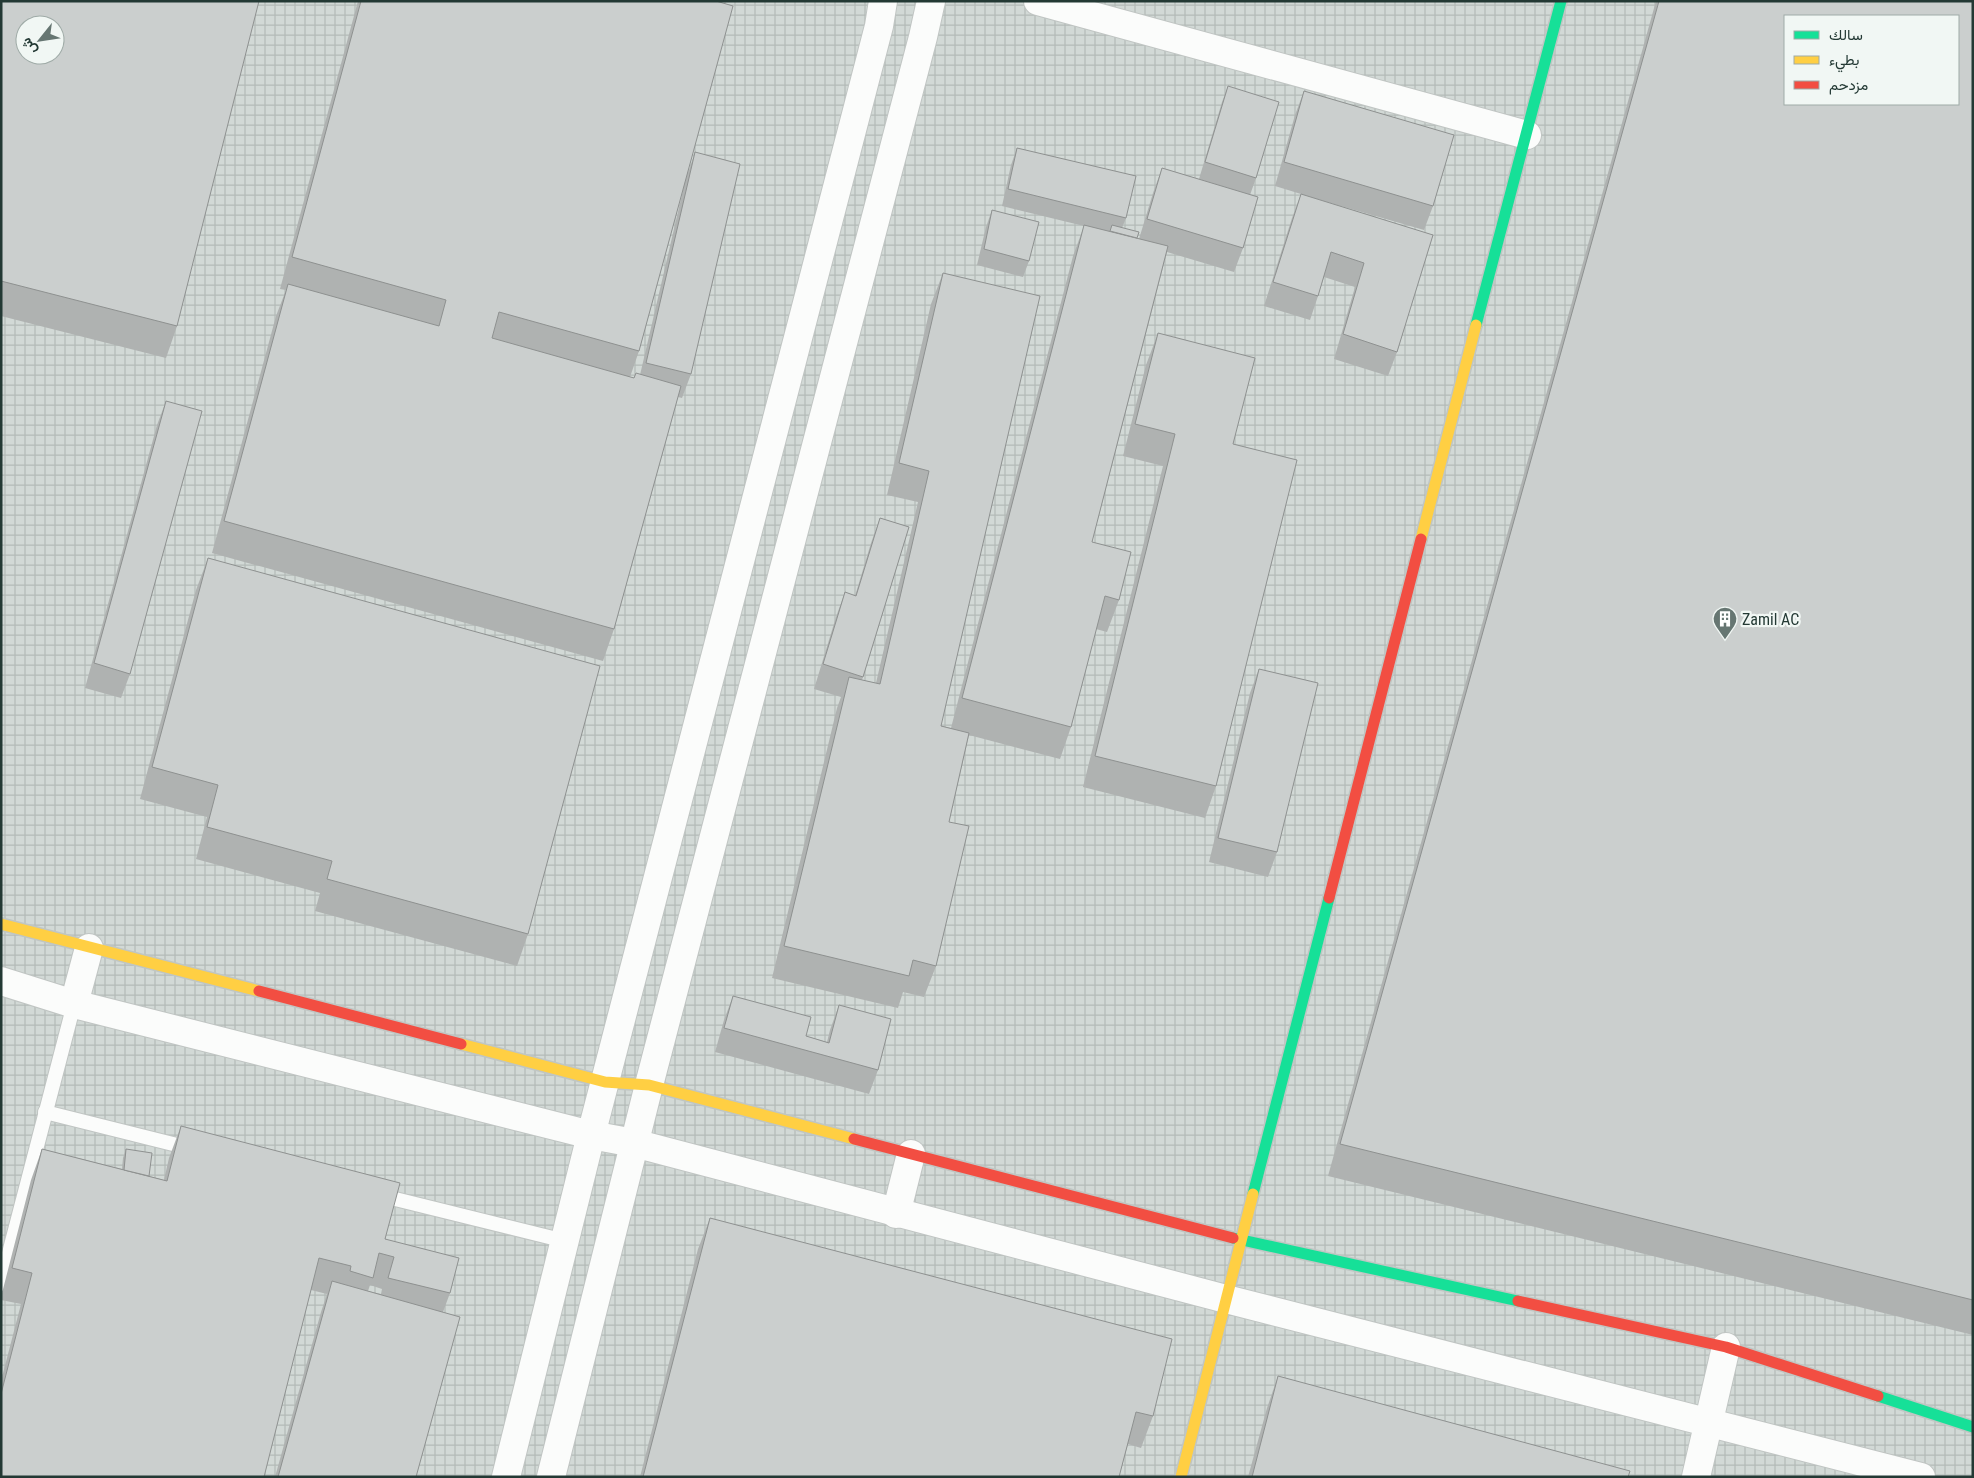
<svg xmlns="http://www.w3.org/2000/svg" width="1974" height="1478" font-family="'Roboto Condensed',Vazirmatn,sans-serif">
<defs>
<pattern id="industrial-grid" width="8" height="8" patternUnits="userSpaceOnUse" patternTransform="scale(1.25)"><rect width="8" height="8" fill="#d2d9d6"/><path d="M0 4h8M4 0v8" fill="none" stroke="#b4bbb8"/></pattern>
</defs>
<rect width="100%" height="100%" fill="#e3e8e6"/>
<path fill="url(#industrial-grid)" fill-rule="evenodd" d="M1 1H1973V1477H1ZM1785 16H1958V104H1785ZM25 25H55V55H25Z"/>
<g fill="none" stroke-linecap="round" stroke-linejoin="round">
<defs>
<g id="lane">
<path d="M45 1112 193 1149"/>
<path d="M379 1195 565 1241"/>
<path d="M1 1284 74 1004"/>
</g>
<g id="street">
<path d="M1038 1 1527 135"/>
<path d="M1 981 74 1004 591 1135 634 1143 1226 1299 1921 1477"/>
<path d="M74 1004 89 948"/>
<path d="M896 1214 911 1154"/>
<path d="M506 1477 591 1135 879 26 883 1"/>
<path d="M551 1477 649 1085 923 37 931 1"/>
<path d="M1696 1477 1726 1347"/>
</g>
<g id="fast">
<path d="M1476 325 1561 1"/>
<path d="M1253 1194 1329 898"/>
<path d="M1233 1238 1518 1301"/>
<path d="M1878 1396 1973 1427"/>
</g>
<g id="slow">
<path d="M1421 539 1476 325"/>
<path d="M1 924 259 991"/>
<path d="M461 1044 605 1082 649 1085 854 1139"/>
<path d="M1181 1477 1253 1194"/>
</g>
<g id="jam">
<path d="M1329 898 1421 539"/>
<path d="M259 991 461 1044"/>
<path d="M854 1139 1233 1238"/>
<path d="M1518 1301 1726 1347 1878 1396"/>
</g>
</defs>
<use href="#lane" stroke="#c0c5c3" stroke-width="16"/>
<use href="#street" stroke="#c0c5c3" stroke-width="30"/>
<use href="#fast" stroke="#c0c6c3" stroke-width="14"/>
<use href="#slow" stroke="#c0c6c3" stroke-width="14"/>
<use href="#jam" stroke="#c0c6c3" stroke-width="14"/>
<use href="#lane" stroke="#fbfcfb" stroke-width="14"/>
<use href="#street" stroke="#fbfcfb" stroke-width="28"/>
<use href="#fast" stroke="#16e098" stroke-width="11"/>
<use href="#slow" stroke="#ffcf43" stroke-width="11"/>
<use href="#jam" stroke="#f24e42" stroke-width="11"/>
</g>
<g fill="#afb2b1" fill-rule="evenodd">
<path d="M1 1 177 326 166 358 1 316Z"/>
<path d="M358 1H716L688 173 695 152 691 374 682 398 678 397 614 629 603 661 212 553 276 316 286 290 280 289ZM684 186 640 375 634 378 630 377 639 351Z"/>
<path d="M1656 1H1973V1335L1328 1176Z"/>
<path d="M1228 86 1256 178 1250 195 1243 248 1234 272 1167 252 1092 542 1119 600 1107 632 1096 629 1071 727 1060 759 969 735 949 822 936 966 924 997 903 992 898 1008 772 978 837 708 841 697 814 689 836 617 845 592 855 596 871 543 880 518 909 527 862 680 876 683 918 502 887 495 931 304 943 273 941 726 951 728 1073 256 1084 226 1002 206 1011 165 1017 148 1126 218 1122 228 1137 238 1139 239 1153 193 1162 168 1248 194 1199 179 1222 102Z"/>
<path d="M1304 91 1433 206 1424 230 1313 198 1433 235 1397 352 1388 376 1334 359 1355 287 1324 277 1318 296 1310 320 1264 306 1292 218 1301 194 1275 186 1295 115Z"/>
<path d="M992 210 1029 261 1023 277 977 265 986 227Z"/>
<path d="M1158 333 1233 444 1216 786 1205 818 1083 787 1163 466 1123 456 1146 365Z"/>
<path d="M166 401 130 674 121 698 85 688 157 425Z"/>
<path d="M208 558 528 934 517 966 315 911 320 893 196 859 207 817 140 799 196 590Z"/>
<path d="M1259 669 1277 852 1268 877 1209 862 1250 693Z"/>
<path d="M733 996 806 1036 827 1042 830 1030 839 1005 878 1070 869 1094 715 1052 724 1020Z"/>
<path d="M181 1126 385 1239 450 1293 443 1312 416 1477H275L321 1312 327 1294 311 1290 1 1477V1381L21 1304 1 1300V1297L31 1180 42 1149 122 1169 123 1158 126 1149 149 1176 164 1180 169 1158ZM370 1285 382 1289 381 1294 368 1291Z"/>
<path d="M710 1218 1153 1416 1141 1448 1128 1444 1119 1477H640L698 1249Z"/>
<path d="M1278 1376 1628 1477H1248L1267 1408Z"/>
</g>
<g fill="#cbcfce" stroke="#8e9190" fill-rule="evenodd">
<path d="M1 1H259L177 326 1 281ZM25 25H55V55H25Z"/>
<path d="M361 1H716L733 6 639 351 499 312 492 338 634 378 636 373 681 386 614 629 224 521 288 284 439 326 446 300 292 257Z"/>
<path d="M1659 1H1973V1300L1340 1144ZM1785 16H1958V104H1785Z"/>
<path d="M1228 86 1279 102 1256 178 1205 162Z"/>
<path d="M1304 91 1454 135 1433 206 1284 162Z"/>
<path d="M1017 148 1136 176 1126 218 1008 189Z"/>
<path d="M695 152 740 164 691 374 646 363Z"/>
<path d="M1162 168 1258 197 1243 248 1147 219Z"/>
<path d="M1301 194 1433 235 1397 352 1343 334 1364 263 1331 252 1318 296 1273 282Z"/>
<path d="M992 210 1039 222 1029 261 984 249Z"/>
<path d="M1084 225 1168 246 1092 542 1131 552 1119 600 1105 596 1071 727 962 698Z"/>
<path d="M1112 225 1139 232 1137 238 1110 231Z"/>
<path d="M943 273 1040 296 941 726 969 733 949 822 969 826 936 966 913 960 909 976 784 946 849 677 880 684 929 471 899 463Z"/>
<path d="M1158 333 1255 358 1233 444 1297 460 1216 786 1095 756 1175 434 1135 424Z"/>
<path d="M166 401 202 411 130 674 94 663Z"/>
<path d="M880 518 909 527 863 677 823 664 845 592 856 596Z"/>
<path d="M208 558 600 666 528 934 327 879 332 861 207 827 218 785 152 767Z"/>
<path d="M1259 669 1318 683 1277 852 1218 838Z"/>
<path d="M733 996 811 1017 806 1036 829 1043 839 1005 891 1019 878 1070 724 1028Z"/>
<path d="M181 1126 400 1183 385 1239 459 1258 450 1293 388 1278 394 1257 379 1253 373 1278 350 1271 351 1266 319 1258 264 1477H1V1394L32 1273 12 1268 42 1149 167 1181Z"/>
<path d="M126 1149 152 1153 149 1176 124 1170Z"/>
<path d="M710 1218 1172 1339 1153 1416 1136 1412 1119 1477H643Z"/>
<path d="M332 1281 460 1317 416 1477H278Z"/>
<path d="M1278 1376 1630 1471 1628 1477H1252Z"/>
</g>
<defs>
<symbol id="building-pin" viewBox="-11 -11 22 30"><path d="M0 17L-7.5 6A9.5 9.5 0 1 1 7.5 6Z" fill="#667672" stroke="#f1f7f4"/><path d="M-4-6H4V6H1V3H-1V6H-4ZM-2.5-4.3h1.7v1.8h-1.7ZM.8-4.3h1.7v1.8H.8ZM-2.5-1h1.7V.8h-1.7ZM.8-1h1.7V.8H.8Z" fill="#fff"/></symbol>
</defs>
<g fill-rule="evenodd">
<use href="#building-pin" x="1711" y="605" width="28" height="38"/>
</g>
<g text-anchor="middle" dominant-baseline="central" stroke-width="4.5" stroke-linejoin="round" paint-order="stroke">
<g font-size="16" fill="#233934" stroke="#f1f7f4" text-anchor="start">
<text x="1742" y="619">Zamil AC</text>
</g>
</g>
<rect width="1974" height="1478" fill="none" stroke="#233934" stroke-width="5"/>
<rect x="1784" y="15" width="175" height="90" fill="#f1f7f4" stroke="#9faba7"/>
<rect x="1794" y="31" width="25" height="8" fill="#16e098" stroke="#9faba7"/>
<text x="1829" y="40" font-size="15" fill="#233934">سالك</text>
<rect x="1794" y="56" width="25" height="8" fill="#ffcf43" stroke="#9faba7"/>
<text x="1829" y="65" font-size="15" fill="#233934">بطيء</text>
<rect x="1794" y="81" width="25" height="8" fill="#f24e42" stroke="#9faba7"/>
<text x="1829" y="90" font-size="15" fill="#233934">مزدحم</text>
<g transform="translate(40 40) rotate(240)"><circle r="24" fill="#f1f7f4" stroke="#9faba7"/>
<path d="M0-4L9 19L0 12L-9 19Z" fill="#667672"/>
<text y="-8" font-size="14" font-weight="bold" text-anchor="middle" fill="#233934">ش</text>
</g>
</svg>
